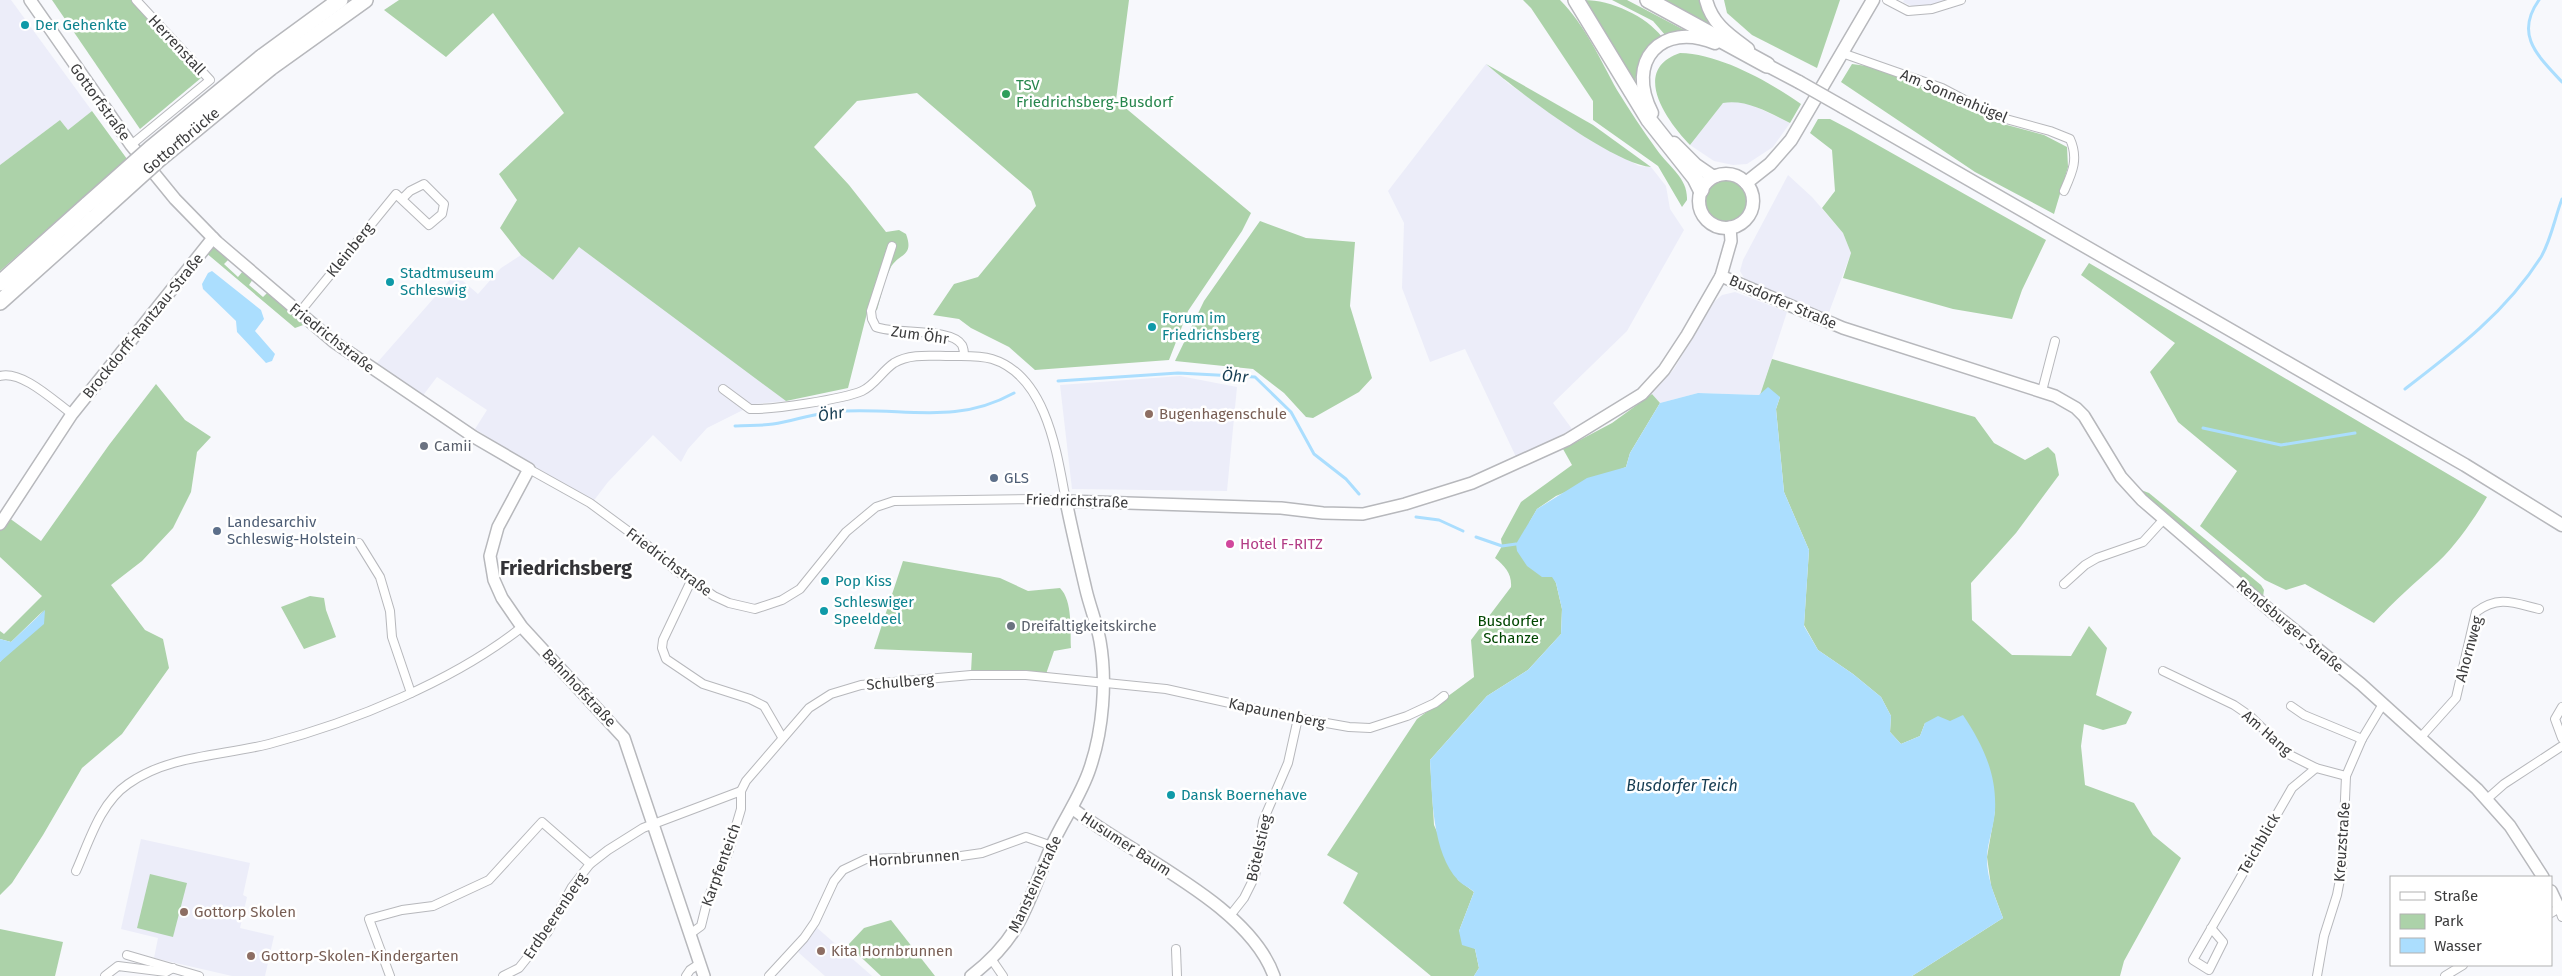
<svg xmlns="http://www.w3.org/2000/svg" width="2562" height="976" font-family="'Fira Sans',sans-serif">
<rect width="100%" height="100%" fill="#f7f8fc"/>
<g fill="#ecedf9">
<path d="M0 0H11L92 111 68 130 60 120 0 165Z"/>
<path d="M1904 0H1948L1927 7H1914L1903 2Z"/>
<path d="M1486 64 1509 84 1580 133 1639 166 1651 167 1666 186 1670 209 1684 230 1627 331 1553 403 1572 429 1517 459 1465 349 1430 362 1402 288 1404 223 1388 191Z"/>
<path d="M1734 101 1748 103 1790 123 1773 147 1747 164 1733 165 1714 161 1690 145 1723 103Z"/>
<path d="M1788 175 1812 197 1843 233 1851 253 1828 315 1756 286 1745 280 1740 271 1743 260Z"/>
<path d="M579 247 706 340 786 401 755 404 707 428 688 449 681 462 653 435 608 482 592 503 475 429 487 410 437 377 421 398 376 364 455 274 478 294 501 268 521 255 553 280Z"/>
<path d="M1735 292 1787 312 1760 395 1698 393 1660 403 1652 394 1674 369 1714 302 1722 295Z"/>
<path d="M1180 376 1237 387 1227 491 1072 489 1060 385Z"/>
<path d="M141 839 250 863 243 895 247 897 240 928 274 936 265 976H232L154 958 158 938 121 929Z"/>
<path d="M816 927 872 976H825L798 952Z"/>
</g>
<g fill="#acd2a9">
<path d="M52 0H132L201 78 140 129Z"/>
<path d="M399 0H1129L1116 100 1251 213 1242 231 1188 311 1169 360 1035 370 1009 347 971 328 959 319 933 315 954 284 978 277 1036 206 1031 191 917 93 857 101 814 147 849 185 886 232 899 230 906 234C915 258 897 253 890 269 884 281 881 297 877 310L867 313 848 388 786 401 579 247 553 280 521 255 500 228 517 200 499 174 564 113 493 13 446 57 384 10Z"/>
<path d="M1523 0H1560C1585 25 1600 59 1617 90 1630 111 1643 131 1657 150 1670 168 1688 178 1687 200L1682 207 1658 166 1593 120V101L1531 8Z"/>
<path d="M1584 0C1611 0 1646 16 1662 37 1643 51 1637 63 1635 86Z"/>
<path d="M1612 0H1627L1686 31 1666 36 1653 21Z"/>
<path d="M1665 0H1701L1706 18 1714 28Z"/>
<path d="M1724 0H1840L1817 68 1752 35 1727 13Z"/>
<path d="M1680 53C1720 54 1768 81 1801 104L1790 123C1769 113 1747 99 1723 103L1690 145C1667 121 1630 70 1680 53Z"/>
<path d="M1486 64 1593 125 1651 167C1613 164 1517 91 1486 64Z"/>
<path d="M1852 64 1874 67 1940 91 1992 121 2044 135 2067 147 2068 167 2054 214 1975 172 1841 82Z"/>
<path d="M92 111 127 159 0 271V165L60 120 68 130Z"/>
<path d="M1818 119H1830L1851 130 2046 240 2022 290 2012 319 1953 309 1843 278 1851 253 1843 233 1822 208 1835 191 1832 150 1810 133Z"/>
<circle cx="1726" cy="201" r="21"/>
<path d="M1260 221 1306 238 1355 242 1350 306 1372 378 1359 392 1313 418 1306 417 1284 393 1253 369 1175 361 1204 301Z"/>
<path d="M213 244 229 259 224 264 238 277 243 271 253 279 249 285 263 297 268 292 306 324 295 328 205 252Z"/>
<path d="M2089 263 2487 497C2474 519 2457 544 2438 562 2416 582 2394 601 2374 623L2305 584 2286 590 2265 580 2200 526 2237 471 2178 422 2150 372 2175 343 2081 275Z"/>
<path d="M1772 359 1975 417 1994 443 2025 460 2048 447 2055 454 2059 475 2016 533 1971 583 1972 620 2012 655 2071 656 2089 626 2107 648 2096 695 2132 712 2126 724 2103 730 2084 724 2081 746 2085 785 2134 803 2153 835 2181 858 2124 961 2120 976H1912L2003 918 1991 886 1987 857 1995 811 1949 721 1925 723 1920 736 1901 744 1890 732 1891 716 1881 697 1853 674 1818 650 1804 625 1809 550 1784 492 1776 409 1780 397 1760 395Z"/>
<path d="M156 384 185 420 211 437 197 452 191 492 173 528 142 561 111 585 145 630 163 639 169 668 122 734 82 768 43 835 12 883 0 895V662L44 610 11 642 0 639V631L4 634 42 596 0 557V523L5 515 41 541 109 445Z"/>
<path d="M1652 394 1660 403 1630 453 1626 467 1556 496 1537 509 1529 523 1556 583 1562 609 1561 634 1528 670 1487 696 1430 760 1434 825 1458 880 1474 892 1459 931 1475 949 1479 968 1474 976H1431L1343 903 1358 873 1327 855 1417 719 1474 677 1471 640 1511 587C1512 574 1505 566 1495 558L1502 546 1501 539 1521 502 1572 465 1563 449 1612 423Z"/>
<path d="M2141 490 2149 493 2261 585 2264 590 2263 597 2140 493Z"/>
<path d="M903 561 1000 578 1028 591 1060 588C1073 601 1070 631 1071 648L1054 651 1046 674 971 672 972 653 874 649Z"/>
<path d="M310 596 324 598 326 610 336 637 304 649 281 607Z"/>
<path d="M150 874 187 883 173 937 137 928Z"/>
<path d="M891 920 935 976H881L848 945 864 928Z"/>
<path d="M0 929 63 942 55 976H0Z"/>
</g>
<g fill="#abdefe">
<path d="M212 271 261 310 264 319 255 331 275 354 272 361 266 363 237 332 236 321 203 289 202 284 208 273Z"/>
<path d="M1768 387 1780 397 1776 409 1784 492 1809 550 1804 626 1818 650 1853 674 1881 697 1891 716 1890 732 1901 744 1920 736 1925 723 1938 716 1950 721 1963 715C1983 745 1997 774 1995 811 1994 826 1988 841 1987 856 1986 877 1996 899 2003 918L1912 976H1474L1479 968 1475 949 1462 945 1459 931 1474 892C1469 887 1462 885 1458 880 1432 853 1432 795 1430 760L1487 696 1528 670 1561 634 1562 609 1556 583 1552 577H1542L1527 566 1517 551 1516 544 1537 509 1587 478 1626 467 1630 453 1660 403 1698 393 1759 395Z"/>
<path d="M45 610 44 624 0 662V639L11 642Z"/>
</g>
<g fill="none" stroke-linecap="round" stroke-linejoin="round">
<g stroke="#abdefe" stroke-width="3">
<path d="M2539 0C2514 35 2538 56 2562 82"/>
<path d="M1058 381 1178 373 1255 377 1291 412 1314 454 1346 479 1359 494"/>
<path d="M2405 389C2456 350 2506 312 2541 257 2551 240 2555 217 2562 199"/>
<path d="M735 426C747 425 761 426 773 424 797 420 821 411 845 411 907 408 956 425 1014 393"/>
<path d="M2203 428 2281 445 2355 433"/>
<path d="M1416 517 1439 520 1463 531"/>
<path d="M1476 537 1502 546 1516 544"/>
</g>
<defs>
<g id="street">
<path d="M1887 0 1908 11 1932 9 1961 0"/>
<path d="M1842 53 1942 88 1995 116 2050 131 2070 139C2079 159 2072 173 2064 191"/>
<path d="M131 145 210 80 136 0"/>
<path d="M892 246 871 311 872 319 876 327C896 335 951 327 962 345 963 347 964 353 964 356"/>
<path d="M299 313 396 194 429 225 442 214 444 204 424 184 410 191 402 199"/>
<path d="M0 376C22 370 54 401 72 414"/>
<path d="M2042 391 2055 341"/>
<path d="M529 469 590 503 647 545 674 569 714 596 729 603 755 609 782 600 800 589 846 532 876 507 894 501 1036 499 1066 501C1057 454 1047 376 992 359 979 355 963 356 950 356 932 356 910 353 894 363 882 371 875 385 862 391 844 399 771 410 750 409L723 389"/>
<path d="M359 543 380 577 390 611 392 637 411 693"/>
<path d="M691 581 663 640 662 648 666 659 703 684 750 699 764 706 782 737"/>
<path d="M2064 584 2085 565 2097 558 2143 542 2164 519"/>
<path d="M2163 671 2234 705 2250 716 2290 755 2316 768 2346 776"/>
<path d="M2291 706 2304 715 2362 739"/>
<path d="M2562 707 2555 719 2562 738"/>
<path d="M2421 737 2456 698 2476 612C2499 595 2514 603 2539 609"/>
<path d="M2487 799 2504 784 2562 746"/>
<path d="M76 871C89 842 100 803 128 784 169 755 221 756 269 744 353 722 454 681 522 627"/>
<path d="M2551 913 2559 908 2562 917"/>
<path d="M1229 917 1244 898 1255 876 1263 821 1288 763 1298 718"/>
<path d="M2211 928 2223 942 2209 970 2193 960 2292 788 2316 768"/>
<path d="M690 934 701 926 708 898 728 853 741 809V791L746 781 809 708 831 694 861 685 971 675H1026L1166 689 1298 718 1349 727 1370 728 1407 716 1435 703 1444 696"/>
<path d="M1176 949 1177 976"/>
<path d="M127 955 199 976"/>
<path d="M992 960 1003 976"/>
<path d="M105 976 118 966 166 972 173 968"/>
<path d="M390 976 369 919 402 910 433 906 489 880 542 822 590 864"/>
<path d="M503 976 519 968 547 933 572 887 590 864 608 850 643 828 741 791"/>
<path d="M686 976 690 970 699 964"/>
<path d="M769 976 804 938 815 922 834 881 843 870 866 859 961 856 982 853 1026 837 1052 846"/>
<path d="M2317 976 2324 936 2337 895 2342 869 2346 776 2362 739 2383 704"/>
<path d="M2445 976 2463 965"/>
</g>
<g id="secondary">
<path d="M30 0 131 145 175 199 217 242 334 342 474 437 529 469 498 527 490 556 494 580 502 598 522 627 624 738 704 976"/>
<path d="M1721 276 1843 328 2055 396 2076 408 2084 416 2121 477 2142 500 2272 612 2361 684 2477 789 2510 826 2543 877"/>
<path d="M0 524 72 414 213 238"/>
<path d="M1072 808C1131 855 1248 903 1274 976"/>
<path d="M2551 891 2559 908H2562"/>
<path d="M971 976C1023 936 1027 903 1051 847 1063 820 1081 796 1090 768 1103 730 1107 681 1100 641 1097 624 1090 607 1086 590 1079 560 1072 531 1066 501L1281 508 1323 513 1363 514 1405 504 1472 483 1567 440 1642 394 1664 370 1687 335 1721 276 1731 241 1730 227"/>
</g>
<g id="primary">
<path d="M1706 0C1712 24 1729 35 1748 49"/>
<path d="M1759 61 1799 82"/>
<path d="M1843 107 2465 465 2562 525"/>
<path d="M1652 113C1625 61 1661 21 1715 43"/>
<path d="M1674 143 1696 165 1712 176H1716"/>
<circle cx="1726" cy="201" r="27"/>
<path d="M1746 183 1770 164 1791 140 1873 0"/>
</g>
<g id="highway">
<path d="M1576 0 1649 120 1695 178 1701 190"/>
<path d="M1648 0 1767 65"/>
<path d="M262 57 340 0"/>
<path d="M270 68 365 0"/>
<path d="M0 283 88 204"/>
<path d="M0 302 95 217"/>
</g>
</defs>
<use href="#street" stroke="#b7b8bc" stroke-width="10"/>
<use href="#secondary" stroke="#b7b8bc" stroke-width="14"/>
<use href="#primary" stroke="#b7b8bc" stroke-width="15"/>
<use href="#highway" stroke="#b7b8bc" stroke-width="18"/>
<use href="#street" stroke="#fff" stroke-width="8"/>
<use href="#secondary" stroke="#fff" stroke-width="11"/>
<use href="#primary" stroke="#fff" stroke-width="12"/>
<use href="#highway" stroke="#fff" stroke-width="15"/>
<defs>
<path id="primary-bridge" d="M1799 82 1843 107"/>
<g id="highway-bridge">
<path d="M88 204 150 149 262 57"/>
<path d="M95 217 158 160 270 68"/>
</g>
</defs>
<use href="#primary-bridge" stroke="#b7b8bc" stroke-width="15" stroke-linecap="butt"/>
<use href="#highway-bridge" stroke="#b7b8bc" stroke-width="18" stroke-linecap="butt"/>
<use href="#primary-bridge" stroke="#fff" stroke-width="12"/>
<use href="#highway-bridge" stroke="#fff" stroke-width="15"/>
</g>
<g fill="#0f9aa8" stroke="#fff" stroke-width="2">
<circle cx="25" cy="25" r="5"/>
<circle cx="390" cy="282" r="5"/>
<circle cx="1152" cy="327" r="5"/>
<circle cx="825" cy="581" r="5"/>
<circle cx="824" cy="611" r="5"/>
<circle cx="1171" cy="795" r="5"/>
</g>
<circle fill="#2e9e5b" stroke="#fff" stroke-width="2" cx="1006" cy="94" r="5"/>
<g fill="#8d6e63" stroke="#fff" stroke-width="2">
<circle cx="1149" cy="414" r="5"/>
<circle cx="184" cy="912" r="5"/>
<circle cx="821" cy="951" r="5"/>
<circle cx="251" cy="956" r="5"/>
</g>
<g fill="#6b7280" stroke="#fff" stroke-width="2">
<circle cx="424" cy="446" r="5"/>
<circle cx="1011" cy="626" r="5"/>
</g>
<g fill="#5c6f8a" stroke="#fff" stroke-width="2">
<circle cx="994" cy="478" r="5"/>
<circle cx="217" cy="531" r="5"/>
</g>
<circle fill="#d1479c" stroke="#fff" stroke-width="2" cx="1230" cy="544" r="5"/>
<g text-anchor="middle" dominant-baseline="central" stroke-width="5" stroke-linejoin="round" paint-order="stroke">
<g font-size="15" fill="#0d838f" stroke="#fff" text-anchor="start">
<text x="35" y="25">Der Gehenkte</text>
<text x="400" y="273">Stadtmuseum<tspan x="400" dy="17">Schleswig</tspan></text>
<text x="1162" y="318">Forum im<tspan x="1162" dy="17">Friedrichsberg</tspan></text>
<text x="835" y="581">Pop Kiss</text>
<text x="834" y="602">Schleswiger<tspan x="834" dy="17">Speeldeel</tspan></text>
<text x="1181" y="795">Dansk Boernehave</text>
</g>
<g font-size="15" fill="#3c3c3d" stroke="#fff">
<text transform="translate(177 45) rotate(47)">Herrenstall</text>
<text transform="translate(1954 96) rotate(23)">Am Sonnenhügel</text>
<text transform="translate(100 102) rotate(54)">Gottorfstraße</text>
<text transform="translate(181 141) rotate(-40)">Gottorfbrücke</text>
<text transform="translate(350 250) rotate(-51)">Kleinberg</text>
<text transform="translate(1783 302) rotate(23)">Busdorfer Straße</text>
<text transform="translate(143 326) rotate(-51)">Brockdorff-Rantzau-Straße</text>
<text transform="translate(920 335) rotate(8)">Zum Öhr</text>
<text transform="translate(332 338) rotate(38)">Friedrichstraße</text>
<text transform="translate(1077 501) rotate(2)">Friedrichstraße</text>
<text transform="translate(669 562) rotate(37)">Friedrichstraße</text>
<text transform="translate(2290 626) rotate(40)">Rendsburger Straße</text>
<text transform="translate(2469 649) rotate(-75)">Ahornweg</text>
<text transform="translate(900 682) rotate(-5)">Schulberg</text>
<text transform="translate(579 688) rotate(47)">Bahnhofstraße</text>
<text transform="translate(1277 713) rotate(12)">Kapaunenberg</text>
<text transform="translate(2267 733) rotate(41)">Am Hang</text>
<text transform="translate(2342 842) rotate(-86)">Kreuzstraße</text>
<text transform="translate(1126 844) rotate(33)">Husumer Baum</text>
<text transform="translate(2259 844) rotate(-60)">Teichblick</text>
<text transform="translate(1259 848) rotate(-77)">Bötelstieg</text>
<text transform="translate(914 858) rotate(-4)">Hornbrunnen</text>
<text transform="translate(721 865) rotate(-70)">Karpfenteich</text>
<text transform="translate(1035 884) rotate(-65)">Mansteinstraße</text>
<text transform="translate(555 916) rotate(-56)">Erdbeerenberg</text>
</g>
<g font-size="15" fill="#27864d" stroke="#fff" text-anchor="start">
<text x="1016" y="85">TSV<tspan x="1016" dy="17">Friedrichsberg-Busdorf</tspan></text>
</g>
<g font-size="15" fill="#785e54" stroke="#fff" text-anchor="start">
<text x="1159" y="414">Bugenhagenschule</text>
<text x="194" y="912">Gottorp Skolen</text>
<text x="831" y="951">Kita Hornbrunnen</text>
<text x="261" y="956">Gottorp-Skolen-Kindergarten</text>
</g>
<g font-size="15" fill="#5b616d" stroke="#fff" text-anchor="start">
<text x="434" y="446">Camii</text>
<text x="1021" y="626">Dreifaltigkeitskirche</text>
</g>
<g font-size="15" fill="#4e5e75" stroke="#fff" text-anchor="start">
<text x="1004" y="478">GLS</text>
<text x="227" y="522">Landesarchiv<tspan x="227" dy="17">Schleswig-Holstein</tspan></text>
</g>
<g font-size="15" fill="#b23c85" stroke="#fff" text-anchor="start">
<text x="1240" y="544">Hotel F-RITZ</text>
</g>
<g font-size="15" fill="#004601" stroke="#fff">
<text x="1511" y="621">Busdorfer<tspan x="1511" dy="17">Schanze</tspan></text>
</g>
<g font-size="16" font-style="italic" fill="#153c52" stroke="#fff">
<text transform="translate(1235 376) rotate(4)">Öhr</text>
<text transform="translate(831 414) rotate(-9)">Öhr</text>
<text x="1682" y="785">Busdorfer Teich</text>
</g>
<g font-size="20" font-weight="bold" fill="#333337" stroke="#fff">
<text x="566" y="568">Friedrichsberg</text>
</g>
</g>
<rect x="2390" y="876" width="162" height="90" fill="#ffffff" stroke="#b1b1b1"/>
<rect x="2400" y="892" width="25" height="8" fill="#ffffff" stroke="#b1b1b1"/>
<text x="2434" y="901" font-size="15" fill="#3c3c3d">Straße</text>
<rect x="2400" y="914" width="25" height="15" fill="#acd2a9" stroke="#b1b1b1"/>
<text x="2434" y="926" font-size="15" fill="#3c3c3d">Park</text>
<rect x="2400" y="938" width="25" height="15" fill="#abdefe" stroke="#b1b1b1"/>
<text x="2434" y="951" font-size="15" fill="#3c3c3d">Wasser</text>
</svg>
